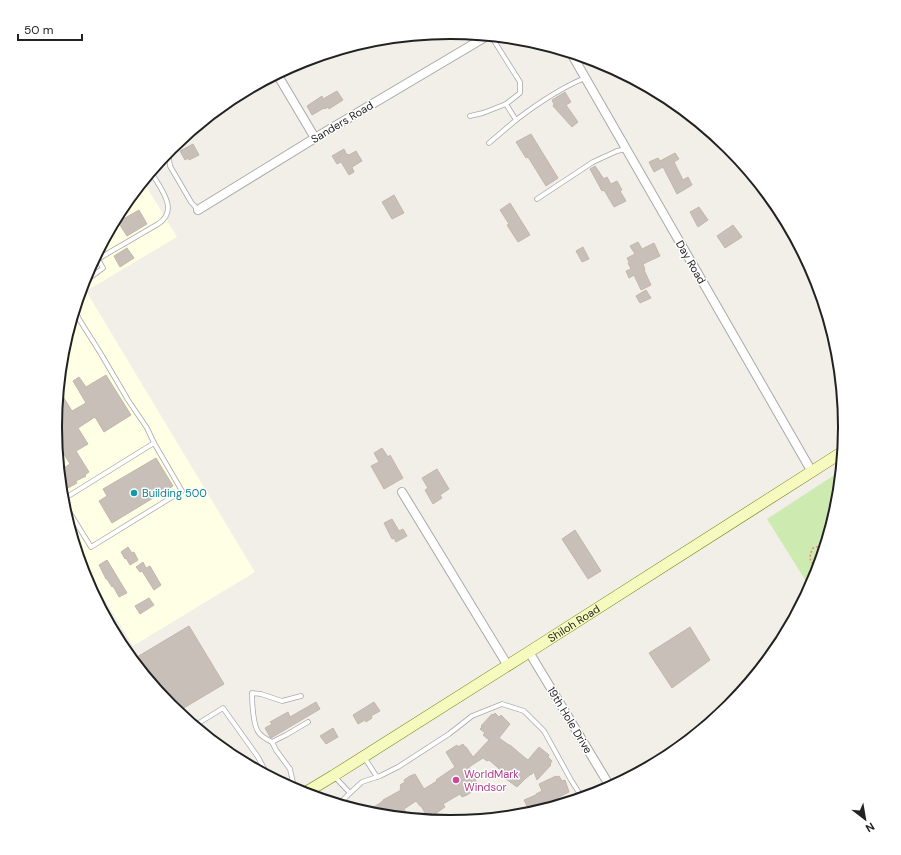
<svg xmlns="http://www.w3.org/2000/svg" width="901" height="855" font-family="'DM Sans',sans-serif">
<rect width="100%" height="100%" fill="#f2efe9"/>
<path fill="#ffffe5" d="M143 181 177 237 86 291 255 572 133 646 77 554 63 504 55 427 63 350 83 282 92 277 88 271 122 208Z"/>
<path fill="#cdebb0" d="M842 470 838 505 816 579 811 589 767 519Z"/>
<g fill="#c7bfb8" stroke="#c4b6ab">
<path d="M337 91 343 100 329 109 328 107 325 109 324 108 312 115 307 106 322 96 323 99Z"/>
<path d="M565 92 571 102 566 105 578 122 572 127 553 106 554 104 552 100Z"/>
<path d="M531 134 558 178 546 186 528 157 526 158 516 142Z"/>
<path d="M193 144 199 155 189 160 188 158 185 160 180 151Z"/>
<path d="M344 149 347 155 348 154 349 155 356 151 362 161 352 167 354 172 349 175 341 162 337 164 332 156Z"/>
<path d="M675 153 679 159 674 162 683 180 688 177 692 185 677 194 663 167 654 172 649 162 658 158 660 161Z"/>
<path d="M595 166 604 179 607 177 611 184 617 181 622 190 620 191 626 201 614 207 604 190 602 191 590 169Z"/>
<path d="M394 195 404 213 392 219 382 202Z"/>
<path d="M510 203 530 235 518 242 507 225 509 224 500 210Z"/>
<path d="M699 207 708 220 698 227 690 212Z"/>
<path d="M139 210 147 224 127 236 118 222Z"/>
<path d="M733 225 742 237 725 248 717 236Z"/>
<path d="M638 242 642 249 654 243 660 256 643 264 645 270H644L651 285 641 290 634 275 629 278 626 271 631 269 628 263 629 262 627 258 635 254 630 246Z"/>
<path d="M583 247 589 259 582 262 576 251Z"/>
<path d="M127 248 134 258 120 267 114 256Z"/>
<path d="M646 290 651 298 640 303 636 296Z"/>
<path d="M106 375 131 415 104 432 95 417 78 428 88 444 76 451 89 472 85 475 86 476 76 481 77 483 68 488 67 486 61 490 59 471 70 464 56 441 55 427 59 390 72 411 86 403 73 381 79 377 86 387Z"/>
<path d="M382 448 388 457 390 455 403 478 384 489 371 466 379 462 374 453Z"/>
<path d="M156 458 173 486 112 523 99 501 107 496 103 489Z"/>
<path d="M437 469 449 489 440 495 442 498 433 504 425 490 428 488 422 478Z"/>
<path d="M392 519 399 531 403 529 407 536 396 542 394 538 392 539 384 523Z"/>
<path d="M575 530 601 571 588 579 562 539Z"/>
<path d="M128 547 132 553 134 552 138 560 130 565 126 558 125 559 121 552Z"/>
<path d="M107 560 127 593 119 597 113 586 112 587 107 579H106L99 565Z"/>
<path d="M143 562 146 568 150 566 161 585 154 590 142 571 140 572 136 567Z"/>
<path d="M149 598 154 605 140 614 135 606Z"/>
<path d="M189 626 224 684 177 712 171 707 132 660Z"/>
<path d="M690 627 710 660 672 688 649 653Z"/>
<path d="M316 702 320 709 271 738 270 737 265 728 272 724 270 722 288 712 290 717Z"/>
<path d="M374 702 380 711 371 716 372 718 366 722 365 720 358 724 353 715Z"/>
<path d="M495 713 499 717 501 715 510 724 499 738 509 745H510L524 757 528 760 539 747 549 755 548 757 552 761 550 764 551 765 537 780 534 772 531 775V774L525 779 517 787 506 779 502 775 504 773 489 760 487 761 483 758 469 767 479 787 467 795 462 797 460 794 443 804 445 807 435 814 434 812 427 816 421 806H420L416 801 404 809 410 819 373 815 365 813 383 801V800L401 790 400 788 401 787 400 785 405 782 404 780 410 776 415 774 424 789 437 781 436 780 455 767 446 752 457 745 458 747 463 744 465 747H466L473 757 489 740 483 735 485 733 480 729 482 727 481 726 492 714 493 715Z"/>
<path d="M333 728 338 737 326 744 320 736Z"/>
<path d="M556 776 557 777 559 776 562 781 565 780 569 792 553 800 557 807 531 814 524 800 536 795V794L542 791 539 784Z"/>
</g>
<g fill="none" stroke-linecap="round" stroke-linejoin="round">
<defs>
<g id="lane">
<path d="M470 116 483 113 506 104 520 93V82L491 36"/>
<path d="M516 120C537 104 560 88 585 78"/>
<path d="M489 143 516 120 506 104"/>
<path d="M171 147 169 158 170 166 191 202 198 210"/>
<path d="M537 199 593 162 617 151 626 149"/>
<path d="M118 215 122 212 120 210"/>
<path d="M98 259 158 224C180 210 160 188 151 172"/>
<path d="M83 283 103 268 96 256"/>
<path d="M75 309 79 319 101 354 128 400 147 428 154 443"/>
<path d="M154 443 182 491 91 547 62 500Z"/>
<path d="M194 726 223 708 258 757 268 776"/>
<path d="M272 742C268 740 262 737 259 733 253 726 252 702 252 693L261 694 282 701 301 696"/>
<path d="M217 745C229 744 234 752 240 761"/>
<path d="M364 757 377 777"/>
<path d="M334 776 350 793"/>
<path d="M293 790 294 787 290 769 276 750 272 742 286 735 308 722"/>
<path d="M338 805 350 793 362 782 380 776 398 767 449 734 472 716 502 704 524 711 544 731 571 780 583 799"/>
</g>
<g id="street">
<path d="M571 53 812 472"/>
<path d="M277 74 315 138"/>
<path d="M198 210 315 138 487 36"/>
<path d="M402 492 508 666"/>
<path d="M529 652 611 788"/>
</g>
<g id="secondary">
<path id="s1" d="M303 794 333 776 529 652 844 451"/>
</g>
</defs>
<use href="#lane" stroke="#a9a9a9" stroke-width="5.5"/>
<use href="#street" stroke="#a9a9a9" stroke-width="10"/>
<use href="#secondary" stroke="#707d05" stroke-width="12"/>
<path stroke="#fa8072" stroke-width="1.5" stroke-dasharray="2 2" stroke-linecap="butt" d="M818 570C811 561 807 560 813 548L826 544"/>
<use href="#lane" stroke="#fff" stroke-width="4"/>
<use href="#street" stroke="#fff" stroke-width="8"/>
<use href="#secondary" stroke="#f7fabf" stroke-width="11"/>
</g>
<circle fill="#0f9aa8" stroke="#fff" stroke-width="1.5" cx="134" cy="493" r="4"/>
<circle fill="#d1479c" stroke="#fff" stroke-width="1.5" cx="456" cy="780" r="4"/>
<g text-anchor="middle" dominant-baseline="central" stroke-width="3" stroke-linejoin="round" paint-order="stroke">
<g font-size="11" fill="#222" stroke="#fff">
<text transform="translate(342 122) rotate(-31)">Sanders Road</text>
<text transform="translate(691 262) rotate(60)">Day Road</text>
<text stroke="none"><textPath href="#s1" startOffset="320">Shiloh Road</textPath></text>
<text transform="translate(570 720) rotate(59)">19th Hole Drive</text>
</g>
<g font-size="11" fill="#0d838f" stroke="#fff" text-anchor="start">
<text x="142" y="493">Building 500</text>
</g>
<g font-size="11" fill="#b23c85" stroke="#fff" text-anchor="start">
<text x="464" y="774">WorldMark<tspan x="464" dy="13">Windsor</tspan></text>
</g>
</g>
<path d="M0 0H901V855H0ZM62 427a388 388 0 1 1 776 0a388 388 0 1 1-776 0Z" fill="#fff" fill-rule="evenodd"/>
<path fill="none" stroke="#222" stroke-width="2" d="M62 427a388 388 0 1 1 776 0a388 388 0 1 1-776 0Z"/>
<g transform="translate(865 819) rotate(149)" stroke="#ffffff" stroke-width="3" paint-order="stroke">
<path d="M0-3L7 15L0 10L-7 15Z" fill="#222222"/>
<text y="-6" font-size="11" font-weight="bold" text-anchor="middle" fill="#222222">N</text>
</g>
<path d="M18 34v6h64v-6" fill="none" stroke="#222222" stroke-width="2"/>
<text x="24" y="34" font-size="12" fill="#222222" stroke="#ffffff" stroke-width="3" paint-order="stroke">50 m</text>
</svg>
